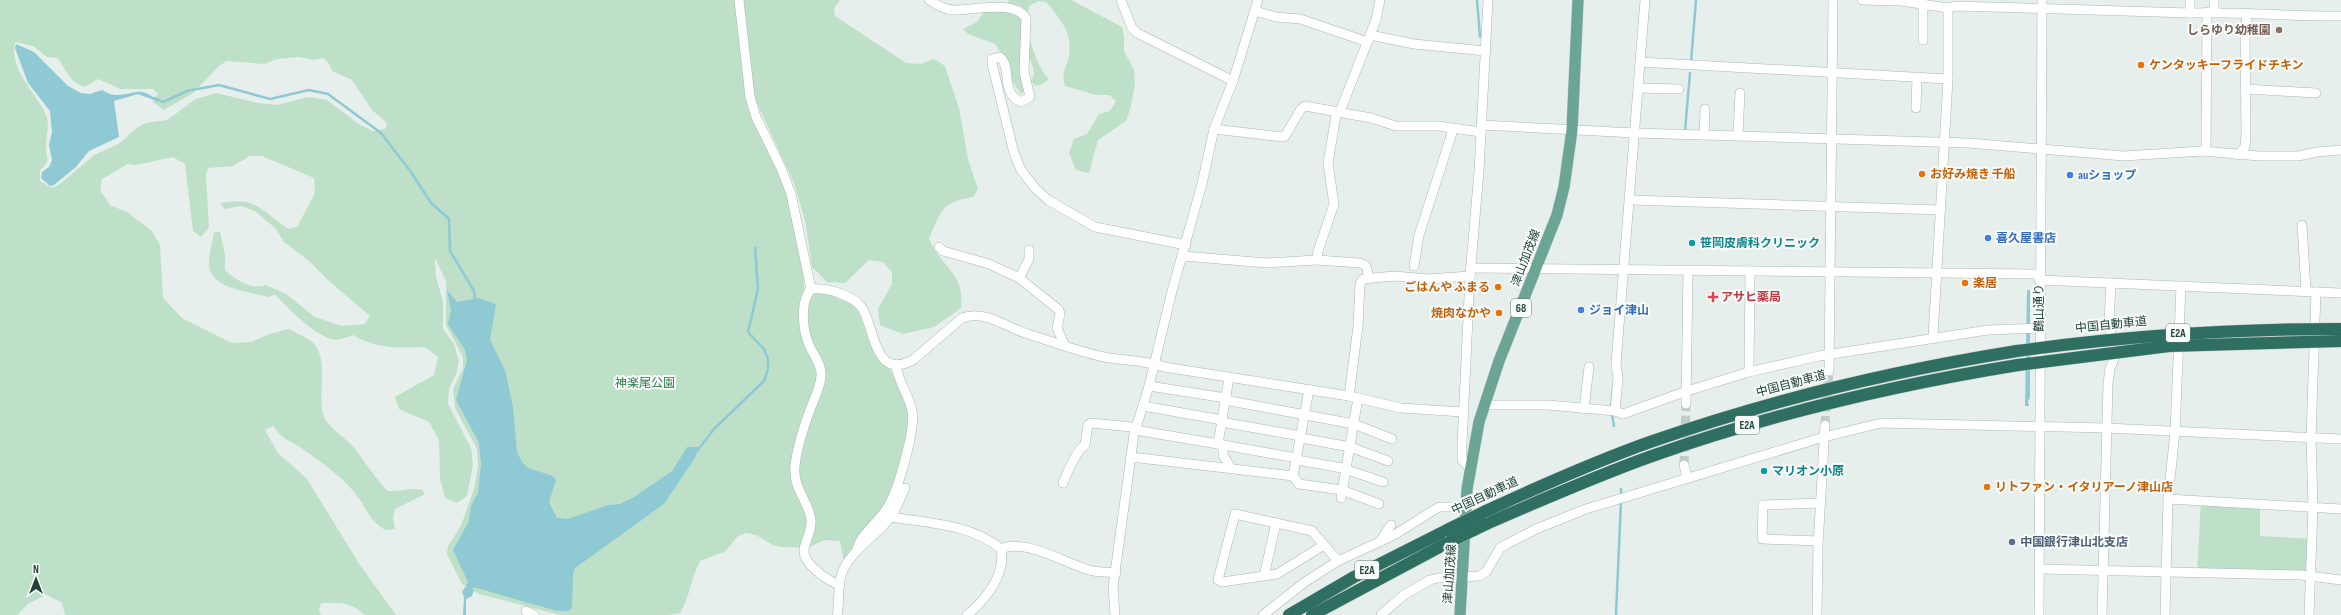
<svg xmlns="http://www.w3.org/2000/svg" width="2341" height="615" font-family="'Sofia Sans Condensed','Noto Sans JP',sans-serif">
<rect width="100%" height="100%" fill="#e6efeb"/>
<g fill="#bfe0c8" fill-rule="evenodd">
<path d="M0 0H840L834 8 835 16 906 63 920 64 934 59 945 66 959 108 968 159 978 189 973 197C942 202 941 211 929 239 942 268 965 273 961 308L934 327 903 334 880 325 878 309 892 284V272L883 262 869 260 845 283 827 282 812 267 805 220 794 183 755 99 745 98C752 126 770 152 782 178 793 203 805 265 804 292L812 296 817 293H826L852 304 859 313 871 346 891 371 908 410V429L892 495 854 552 844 562 840 541 825 540 807 548 782 547 773 545 756 535 746 533 737 537 726 551 700 561C691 578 690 597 680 613L668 615H560L479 594 462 584 447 554 448 546 461 526 474 489 478 467 477 449 455 408 453 389 463 368V357L446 325V281L435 258 436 277 443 301V329L454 344 459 361 457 372 449 389 448 404 471 448 473 464 467 496 457 503 445 498 440 479 439 440 429 422 399 409 395 397 434 375 438 357 425 347C397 348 377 349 353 335 347 337 340 340 335 340 314 336 289 309 275 294L269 297C251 292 213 290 209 266 208 256 213 242 214 232H220L225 254V270C234 279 253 291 266 285L286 294 315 317 341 326 365 324 370 316 329 281 308 260 284 242 276 229 255 211 241 206 225 209 220 203C259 197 259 210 289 229L297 227 315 193 314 178 262 156H250L233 166 208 168 206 176 209 228 201 237 193 231 185 164 173 157 136 165 128 164 102 179 100 190 110 205 127 212 152 231 160 245 163 298 182 318 232 343 252 342 269 334 289 329C296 333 304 336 311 341 331 356 316 396 324 417 328 427 347 439 354 448 366 463 375 478 388 491 400 492 411 487 422 490L425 494 395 509 393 517 395 529 385 530C368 518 369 513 358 497 346 480 324 464 307 452 292 440 286 444 273 426L265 430 278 453 307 479 360 565 396 615H365C349 601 341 603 321 603L319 610 321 615H65L62 603 47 595 29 603 17 615H0ZM15 42 33 46 47 57 58 58C66 71 70 82 85 87L98 79 120 89H153L158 94 153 102 164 110 193 93 220 65 227 61 264 64 277 59 299 57 314 60 323 58 330 65 332 71 352 80 372 110 387 123 385 129 373 131 360 125 327 100 308 97 277 105 258 103 216 93 196 99 167 120 146 123 135 129 120 143 94 155 60 184 52 188 40 181V170C52 160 46 159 46 146 46 134 51 124 45 113 34 90 9 69 15 42Z"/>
<path d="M1009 0H1071L1122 27 1124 36V51L1134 70 1135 84 1131 106 1126 121 1098 140 1089 173 1076 170 1069 153 1074 139 1087 134 1099 114 1110 111 1116 101 1109 95H1096L1065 86C1061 74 1066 68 1069 56 1073 32 1060 19 1046 2L1039 1 1030 5C1022 22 1035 66 1049 79L1040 85 1035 86 1031 81C1037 72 1032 63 1027 55L1024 91 1021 94 1013 82 1003 56 995 44 968 34 963 29 977 22 985 10 1006 5Z"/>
<path d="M2201 501 2260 504V536L2312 539 2311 576 2197 573Z"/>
</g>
<g fill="#8ec9d4">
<path d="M16 44 34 52 68 86 81 93 90 94 102 90C106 92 111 95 114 95 137 95 139 84 159 102L138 94 114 101 119 137 89 151 76 167 54 185 50 186 41 178 42 172 49 167 52 160 49 145 52 132 50 111 28 83 15 48Z"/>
<path d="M447 290 457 302 478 298 496 304 490 340 505 370 513 407 517 452 522 462 528 468 553 476 556 480 549 502 557 518 568 519 608 505 620 504 634 497 672 471 687 447H699L695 458 664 504 575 568 573 573 572 608 568 611H557L477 588H472L474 590 472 596 466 599V615H463L464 597 462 592 466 586 468 587 466 585 468 582 453 550 469 521 471 506 478 493 481 464 479 443 456 400 467 360 465 350 448 324 451 310Z"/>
<path d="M2027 290H2030V399L2028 400 2029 406H2025Z"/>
</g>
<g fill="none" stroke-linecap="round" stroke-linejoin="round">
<g stroke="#8ec9d4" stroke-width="2.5">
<path d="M1477 0 1480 37"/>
<path d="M1691 62 1696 0"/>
<path d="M154 98 163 102 187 91 219 85 270 99 309 90 328 94 381 133 411 172 431 203 449 219 450 251 474 291 475 300"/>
<path d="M1685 131 1690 73"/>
<path d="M1611 409 1613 388"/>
<path d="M1612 414 1614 426"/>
<path d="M697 451 714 429 764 381 768 369V359L764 349 748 332 758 289 755 248"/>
<path d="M1621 496V489"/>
<path d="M1616 615 1621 501"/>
</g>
<g stroke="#bfccc8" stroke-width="9" stroke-dasharray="9 4.5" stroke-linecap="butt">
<path d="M1825 425 1829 371"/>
<path d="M1684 465 1686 404"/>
</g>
<defs>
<g id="minor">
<path d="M739 0 750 97 756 117 781 168 791 194 811 289"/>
<path d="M929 0C937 5 945 10 955 10 975 10 1015 0 1026 18L1024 72 1030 97 1021 102C999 91 1013 69 1000 57L992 59V64L1014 153 1021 170 1035 188 1048 200 1095 227 1186 245"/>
<path d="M1121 0 1132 28 1137 33 1233 81"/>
<path d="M1862 0 1902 1 1948 8 1956 6 2190 13C2240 11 2290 17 2341 16"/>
<path d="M1255 11 1276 17 1300 19 1368 42"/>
<path d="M2214 12V0"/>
<path d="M2190 13V0"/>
<path d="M1370 35 1414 44 1486 51"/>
<path d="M1923 40V4"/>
<path d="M1640 62 1948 79"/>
<path d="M1638 88 1679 89"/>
<path d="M2246 89 2316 93"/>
<path d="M1916 108 1917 77"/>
<path d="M1481 125 1635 133 1968 143 2124 156 2203 151 2259 156H2298L2317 152 2341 150"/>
<path d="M1214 129 1282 137 1285 136 1301 109 1305 106 1371 118 1396 126H1438L1481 132"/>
<path d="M1704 135 1705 109"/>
<path d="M1738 136 1740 93"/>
<path d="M2206 152 2207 12"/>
<path d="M2238 155 2245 147 2246 134 2245 36 2247 13"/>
<path d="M1631 200 1940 210"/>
<path d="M2302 225 2306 291"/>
<path d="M939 247 943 251 989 264 1019 278 1059 310 1060 314 1057 328 1065 346"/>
<path d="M1183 256 1267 263 1317 260"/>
<path d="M1414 266 1419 235 1453 130"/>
<path d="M1470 268 2039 274"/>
<path d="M1019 278 1029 259V250"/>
<path d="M1369 278 1366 266 1360 263 1317 260 1318 251 1334 204 1328 163 1336 115 1341 109 1376 20 1380 0"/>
<path d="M2039 280 2341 293"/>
<path d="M1933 337 1948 79V8"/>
<path d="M1829 371 1833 0"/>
<path d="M1749 372 1750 271"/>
<path d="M1229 378 1218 444 1297 458"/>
<path d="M1149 386 1226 398"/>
<path d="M1349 396 1358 326 1360 284 1363 279 1394 276 1428 279 1470 276"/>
<path d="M1225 400 1354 424 1392 439"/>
<path d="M1686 404 1688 271"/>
<path d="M1484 405H1548L1615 411 1623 414 1687 391 1749 372 1819 356 1988 330 2039 328"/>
<path d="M1143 406 1222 420"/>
<path d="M1584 409 1589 367"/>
<path d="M1615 411 1618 378 1616 364 1645 0"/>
<path d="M1221 422 1301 436"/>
<path d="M1301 438 1350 447 1388 461"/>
<path d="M1223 445V455L1231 468"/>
<path d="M1131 457 1293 476 1309 390"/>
<path d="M1297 460 1342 468 1383 482"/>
<path d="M1684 465 1687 478"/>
<path d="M1470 468 1462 460V444L1470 276 1479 171 1488 0"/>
<path d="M1293 476 1299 484 1342 490 1379 504"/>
<path d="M1063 483C1067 473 1076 450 1085 445L1088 425 1091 423 1131 427 1141 431 1218 444"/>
<path d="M1341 498 1358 398"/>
<path d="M2168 499 2341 509"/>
<path d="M891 517C927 523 972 524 1001 549 1006 575 986 599 967 615"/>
<path d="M1381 540 1391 525"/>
<path d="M1818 541 1762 539 1763 505 1820 503"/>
<path d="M1324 545 1277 574 1222 582 1218 580 1235 514 1312 531 1338 561"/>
<path d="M1001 549C1025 538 1064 563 1089 570 1098 573 1107 571 1116 573"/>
<path d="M857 551C859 534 880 522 889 505 898 489 916 429 912 411 909 395 898 382 896 365"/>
<path d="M2040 569 2301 575 2341 580"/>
<path d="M1266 576 1265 572 1276 523"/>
<path d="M839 585C827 580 803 564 804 550 805 540 812 532 811 520 809 500 793 491 795 466 797 446 804 426 811 407 815 397 821 386 821 375 822 365 814 356 810 347 803 332 799 303 811 289 827 288 852 294 862 308 875 328 874 381 913 360L962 318C985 309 1007 328 1028 334 1053 342 1079 352 1104 357 1125 361 1145 360 1164 367L1349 396 1401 408 1463 412"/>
<path d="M526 611 534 615"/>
<path d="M837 615C840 601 837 586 842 573 850 551 876 536 890 518 897 509 900 498 905 488"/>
<path d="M1115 615 1113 587 1134 434 1149 386 1172 291 1202 184 1214 129 1233 81 1258 0"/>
<path d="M1263 615 1305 582 1338 561 1394 535 1439 507H1467"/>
<path d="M1381 615 1404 595 1430 580 1438 578 1479 576 1486 572 1500 548 1507 544 1536 529 1586 509 1824 437 1881 423 2106 428 2341 439"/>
<path d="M1817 615 1818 546 1825 425"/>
<path d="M2039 615 2042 0"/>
<path d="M2102 615 2108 384 2110 368 2115 357 2109 323 2111 283"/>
<path d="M2165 615 2168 499 2175 432 2181 286"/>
<path d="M2309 615 2313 507 2311 437 2316 292"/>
</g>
<path id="major" d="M1460 615 1467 489 1479 422 1499 361 1557 215 1564 187 1572 130 1578 0"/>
<g id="highway">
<path d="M1486 511C1540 486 1594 462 1650 442 1770 400 1892 371 2017 351"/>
<path d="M1486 524C1541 500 1596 476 1652 456 1771 414 1894 385 2018 365"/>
<path d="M1289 615 1354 577 1447 530"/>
<path d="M1312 615 1447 543"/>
</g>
</defs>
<use href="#minor" stroke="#a8b8b2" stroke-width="10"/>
<use href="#major" stroke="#c2cac8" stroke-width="12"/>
<use href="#highway" stroke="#c2cac8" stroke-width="13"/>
<use href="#minor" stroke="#fff" stroke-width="9"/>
<use href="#major" stroke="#6aa596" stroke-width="11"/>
<use href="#highway" stroke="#2f6f62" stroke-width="12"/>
<defs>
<g id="highway-bridge">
<path d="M2017 351C2125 336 2232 329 2341 329"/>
<path d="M2018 365 2169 346 2341 341"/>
<path d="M1447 530 1486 511"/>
<path d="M1447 543 1486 524"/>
</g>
</defs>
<use href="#highway-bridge" stroke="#c2cac8" stroke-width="13" stroke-linecap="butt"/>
<use href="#highway-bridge" stroke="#2f6f62" stroke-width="12"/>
</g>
<circle fill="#8d6e63" stroke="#f7fbf9" stroke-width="1.5" cx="2279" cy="30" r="4"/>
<g fill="#e8710a" stroke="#f7fbf9" stroke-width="1.5">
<circle cx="2141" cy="65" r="4"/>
<circle cx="1922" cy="174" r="4"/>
<circle cx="1965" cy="283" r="4"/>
<circle cx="1498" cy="287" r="4"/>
<circle cx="1499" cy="313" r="4"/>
<circle cx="1987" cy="487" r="4"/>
</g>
<g fill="#3f7fe0" stroke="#f7fbf9" stroke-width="1.5">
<circle cx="2070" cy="175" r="4"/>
<circle cx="1988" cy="238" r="4"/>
<circle cx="1581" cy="310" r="4"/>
</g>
<g fill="#0f9aa8" stroke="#f7fbf9" stroke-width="1.5">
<circle cx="1692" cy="243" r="4"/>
<circle cx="1764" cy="471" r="4"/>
</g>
<path fill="#e0444e" stroke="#f7fbf9" stroke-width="1.5" d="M1711 291h4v4h4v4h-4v4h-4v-4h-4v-4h4z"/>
<circle fill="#5c6f8a" stroke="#f7fbf9" stroke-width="1.5" cx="2012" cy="542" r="4"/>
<g text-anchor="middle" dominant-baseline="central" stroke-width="4" stroke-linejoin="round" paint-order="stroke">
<g fill="#f7fbf9" stroke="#637a73" stroke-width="1">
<rect x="1511" y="299" width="20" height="18" rx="3"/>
<rect x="2166" y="324" width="24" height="18" rx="3"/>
<rect x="1735" y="416" width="24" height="18" rx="3"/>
<rect x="1355" y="561" width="24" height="18" rx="3"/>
</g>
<g font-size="11" font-weight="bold" fill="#24423a">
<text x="1521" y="308">68</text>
<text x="2178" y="333">E2A</text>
<text x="1747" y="425">E2A</text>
<text x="1367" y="570">E2A</text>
</g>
<g font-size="12" font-weight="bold" fill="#785e54" stroke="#f7fbf9" text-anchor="end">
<text x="2271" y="30">しらゆり幼稚園</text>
</g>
<g font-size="12" font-weight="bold" fill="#c56008" stroke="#f7fbf9" text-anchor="start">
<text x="2149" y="65">ケンタッキーフライドチキン</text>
<text x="1930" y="174">お好み焼き 千船</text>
<text x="1973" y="283">楽居</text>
<text x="1490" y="287" text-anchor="end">ごはんや ふまる</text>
<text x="1491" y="313" text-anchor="end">焼肉なかや</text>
<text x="1995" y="487">リトファン・イタリアーノ津山店</text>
</g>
<g font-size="12" font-weight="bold" fill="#366cbe" stroke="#f7fbf9" text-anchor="start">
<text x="2078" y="175">auショップ</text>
<text x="1996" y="238">喜久屋書店</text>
<text x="1589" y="310">ジョイ津山</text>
</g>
<g font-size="12" font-weight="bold" fill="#0d838f" stroke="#f7fbf9" text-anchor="start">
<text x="1700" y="243">笹岡皮膚科クリニック</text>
<text x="1772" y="471">マリオン小原</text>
</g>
<g font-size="12" fill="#24423a" stroke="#f7fbf9">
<text transform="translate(1526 258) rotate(-69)">津山加茂線</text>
<text transform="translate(2039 308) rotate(-90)">鶴山通り</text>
<text transform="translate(2111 325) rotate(-6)">中国自動車道</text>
<text transform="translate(1791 384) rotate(-15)">中国自動車道</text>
<text transform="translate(1485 496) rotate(-25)">中国自動車道</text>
<text transform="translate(1450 574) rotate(-86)">津山加茂線</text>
</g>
<g font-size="12" font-weight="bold" fill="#be3a42" stroke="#f7fbf9" text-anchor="start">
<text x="1721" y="297">アサヒ薬局</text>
</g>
<g font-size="12" fill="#2d7a4b" stroke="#f7fbf9">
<text x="645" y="383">神楽尾公園</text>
</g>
<g font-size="12" font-weight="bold" fill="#4e5e75" stroke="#f7fbf9" text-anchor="start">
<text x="2020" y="542">中国銀行津山北支店</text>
</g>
</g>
<g transform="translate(36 579)" stroke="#f7fbf9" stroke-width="3" paint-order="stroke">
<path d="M0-3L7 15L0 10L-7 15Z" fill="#24423a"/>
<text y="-6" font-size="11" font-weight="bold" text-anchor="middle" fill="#24423a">N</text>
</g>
</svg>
